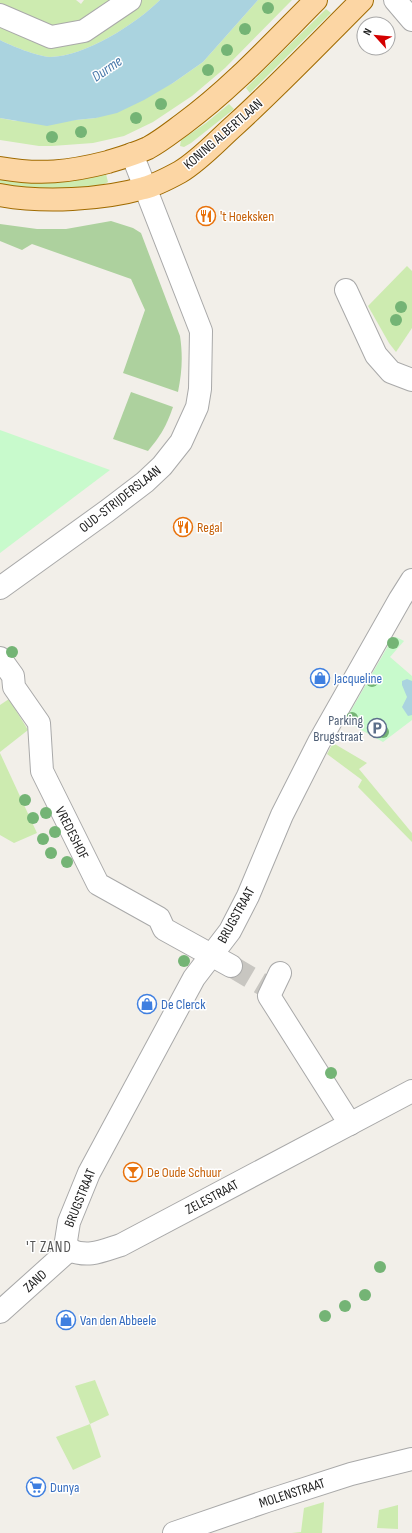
<svg xmlns="http://www.w3.org/2000/svg" width="412" height="1533" font-family="'Sofia Sans Condensed',sans-serif">
<rect width="100%" height="100%" fill="#f2efe9"/>
<g fill="#cdebb0">
<path d="M0 0H76L81 4 84 0H160C136 24 84 57 50 57 36 56 12 46 0 40Z"/>
<path d="M258 0H292L225 68 192 96 153 122 124 136 93 143 52 146H39L0 140V118L16 121 76 120 96 118 173 83 203 62Z"/>
<path d="M326 9 331 13 250 93 246 88Z"/>
<path d="M229 104 234 109 191 143 184 147 180 146 181 140 206 123Z"/>
<path d="M106 174 108 182C85 196 27 189 0 187V175H99Z"/>
<path d="M407 266 412 271V328L396 352 389 343 368 306Z"/>
<path d="M9 699 28 730 0 752V705Z"/>
<path d="M333 743 367 763 359 769 412 833V842L358 787 362 780 327 754Z"/>
<path d="M0 753 37 833 14 843 0 835Z"/>
<path d="M95 1380 109 1415 90 1424 101 1457 73 1470 56 1437 90 1424 75 1386Z"/>
<path d="M324 1502 322 1533H292L301 1532 304 1508Z"/>
<path d="M398 1505V1529L377 1528 379 1510Z"/>
</g>
<g fill="#add19e">
<path d="M111 221 133 228 141 233 180 336C183 356 182 372 178 392L123 373 145 310 131 279 32 244 22 250 0 241V224L37 229H66Z"/>
<path d="M131 392 173 407C166 427 161 435 148 451L113 439Z"/>
</g>
<g fill="#c8facc">
<path d="M0 430 110 470 0 553Z"/>
<path d="M396 637 404 641 390 657 412 676V720L383 742 345 721 392 639Z"/>
</g>
<g fill="#aad3df">
<path d="M160 0H258L203 62 173 83 144 100 117 113 96 118 76 120 47 126 0 118V40C12 46 36 56 50 57 84 57 136 24 160 0Z"/>
<path d="M407 679 412 681V715L408 716 402 707 407 697 402 685V681Z"/>
</g>
<g fill="none" stroke-linecap="round" stroke-linejoin="round">
<path stroke="#c8c6c1" stroke-width="22" stroke-dasharray="22 11" stroke-linecap="butt" d="M231 966 265 986"/>
<defs>
<g id="minor">
<path d="M395 0 412 20"/>
<path d="M0 15 51 37 84 31 130 0"/>
<path d="M346 290 376 355 391 372 412 380"/>
<path d="M0 588 107 511 145 482 162 466 181 442 197 407 200 389 201 331 132 154"/>
<path d="M0 658 13 676 14 687 39 723 42 771 98 884 159 918 164 929 231 966"/>
<path d="M280 973 269 996 350 1124"/>
<path d="M69 1250 66 1241 69 1222 89 1173 194 978 230 931 248 896 282 815 319 742 400 599 412 580"/>
<path d="M69 1250C89 1258 102 1251 121 1245L412 1091"/>
<path d="M0 1312 69 1250"/>
<path d="M174 1533 267 1501 351 1474 412 1459"/>
</g>
<g id="major">
<path d="M0 168C40 175 69 172 108 162 121 158 135 154 148 148 161 141 172 132 183 124 232 88 273 43 316 0"/>
<path d="M0 195C43 203 102 200 144 188 156 185 169 178 180 172 200 160 217 141 235 125 279 85 320 42 362 0"/>
</g>
</defs>
<use href="#minor" stroke="#a9a9a9" stroke-width="24"/>
<use href="#major" stroke="#a06b00" stroke-width="24"/>
<use href="#minor" stroke="#fff" stroke-width="22"/>
<use href="#major" stroke="#fcd6a4" stroke-width="22"/>
</g>
<g fill="#74b475">
<circle cx="268" cy="8" r="6"/>
<circle cx="245" cy="29" r="6"/>
<circle cx="227" cy="50" r="6"/>
<circle cx="208" cy="70" r="6"/>
<circle cx="161" cy="104" r="6"/>
<circle cx="136" cy="118" r="6"/>
<circle cx="81" cy="132" r="6"/>
<circle cx="52" cy="137" r="6"/>
<circle cx="401" cy="307" r="6"/>
<circle cx="396" cy="320" r="6"/>
<circle cx="393" cy="643" r="6"/>
<circle cx="12" cy="652" r="6"/>
<circle cx="372" cy="681" r="6"/>
<circle cx="352" cy="718" r="6"/>
<circle cx="383" cy="732" r="6"/>
<circle cx="25" cy="800" r="6"/>
<circle cx="46" cy="813" r="6"/>
<circle cx="33" cy="818" r="6"/>
<circle cx="55" cy="832" r="6"/>
<circle cx="43" cy="839" r="6"/>
<circle cx="51" cy="853" r="6"/>
<circle cx="67" cy="862" r="6"/>
<circle cx="184" cy="961" r="6"/>
<circle cx="331" cy="1073" r="6"/>
<circle cx="380" cy="1267" r="6"/>
<circle cx="365" cy="1295" r="6"/>
<circle cx="345" cy="1306" r="6"/>
<circle cx="325" cy="1316" r="6"/>
</g>
<defs>
<symbol id="restaurant-ring" viewBox="-11 -11 22 22"><circle r="9.5" fill="#fff" stroke="#e8710a" stroke-width="1.5"/><path d="M-5-6h1v4h1v-4h1v4h1v-4h1v5L-1.5 .5V6h-2V.5L-5-1ZM5-6V6H3V1.5H1.5Q1.5-4 5-6Z" fill="#e8710a"/></symbol>
<symbol id="shop-ring" viewBox="-11 -11 22 22"><circle r="9.5" fill="#fff" stroke="#3f7fe0" stroke-width="1.5"/><path d="M-5-2.5h2.3a2.7 3.5 0 0 1 5.4 0H5L5.5 6h-11ZM-1.5-2.5h3a1.5 2.3 0 0 0-3 0Z" fill="#3f7fe0"/></symbol>
<symbol id="parking-ring" viewBox="-11 -11 22 22"><circle r="9.5" fill="#fff" stroke="#5c6f8a" stroke-width="1.5"/><path d="M-3.5-5.5H1a3.5 3.5 0 0 1 0 7H-1V5.5H-3.5ZM-1-3.4V-.6H.8a1.4 1.4 0 0 0 0-2.8Z" fill="#5c6f8a"/></symbol>
<symbol id="bar-ring" viewBox="-11 -11 22 22"><circle r="9.5" fill="#fff" stroke="#e8710a" stroke-width="1.5"/><path d="M-6-5H6L.8 .8V4.5H3.5V6h-7V4.5H-.8V.8Z" fill="#e8710a"/></symbol>
<symbol id="supermarket-ring" viewBox="-11 -11 22 22"><circle r="9.5" fill="#fff" stroke="#3f7fe0" stroke-width="1.5"/><path d="M-6-5.5h2.5l.6 2H6L4.5 2H-2.5L-4.4-4H-6ZM-1.5 3.2a1.3 1.3 0 1 0 .1 0ZM3 3.2a1.3 1.3 0 1 0 .1 0Z" fill="#3f7fe0"/></symbol>
</defs>
<g fill-rule="evenodd">
<use href="#restaurant-ring" x="195" y="205" width="22" height="22"/>
<use href="#restaurant-ring" x="172" y="516" width="22" height="22"/>
<use href="#shop-ring" x="309" y="667" width="22" height="22"/>
<use href="#parking-ring" x="366" y="717" width="22" height="22"/>
<use href="#shop-ring" x="136" y="993" width="22" height="22"/>
<use href="#bar-ring" x="122" y="1161" width="22" height="22"/>
<use href="#shop-ring" x="55" y="1309" width="22" height="22"/>
<use href="#supermarket-ring" x="25" y="1476" width="22" height="22"/>
</g>
<g text-anchor="middle" dominant-baseline="central" stroke-width="3" stroke-linejoin="round" paint-order="stroke">
<g font-size="14" fill="#222" stroke="#fff">
<text transform="translate(223 134) rotate(-41)">KONING ALBERTLAAN</text>
<text transform="translate(120 499) rotate(-38)">OUD-STRIJDERSLAAN</text>
<text transform="translate(72 833) rotate(63)">VREDESHOF</text>
<text transform="translate(236 915) rotate(-61)">BRUGSTRAAT</text>
<text transform="translate(212 1197) rotate(-28)">ZELESTRAAT</text>
<text transform="translate(80 1198) rotate(-68)">BRUGSTRAAT</text>
<text transform="translate(35 1281) rotate(-42)">ZAND</text>
<text transform="translate(292 1493) rotate(-18)">MOLENSTRAAT</text>
</g>
<g font-size="14" fill="#c56008" stroke="#fff" text-anchor="start">
<text x="220" y="216">'t Hoeksken</text>
<text x="197" y="527">Regal</text>
<text x="147" y="1172">De Oude Schuur</text>
</g>
<g font-size="14" fill="#366cbe" stroke="#fff" text-anchor="start">
<text x="334" y="678">Jacqueline</text>
<text x="161" y="1004">De Clerck</text>
<text x="80" y="1320">Van den Abbeele</text>
<text x="50" y="1487">Dunya</text>
</g>
<g font-size="14" fill="#4e5e75" stroke="#fff" text-anchor="end">
<text x="363" y="720">Parking<tspan x="363" dy="16">Brugstraat</tspan></text>
</g>
<g font-size="15" font-style="italic" fill="#4a7aab" stroke="#fff">
<text transform="translate(107 69) rotate(-34)">Durme</text>
</g>
<g font-size="15" letter-spacing="1" fill="#555" stroke="#fff">
<text x="49" y="1247">'T ZAND</text>
</g>
</g>
<g transform="translate(376 36) rotate(297)"><circle r="19" fill="#ffffff" stroke="#a7a7a7"/>
<path d="M0-3L7 15L0 10L-7 15Z" fill="#d40000"/>
<text y="-6" font-size="11" font-weight="bold" text-anchor="middle" fill="#222222">N</text>
</g>
</svg>
